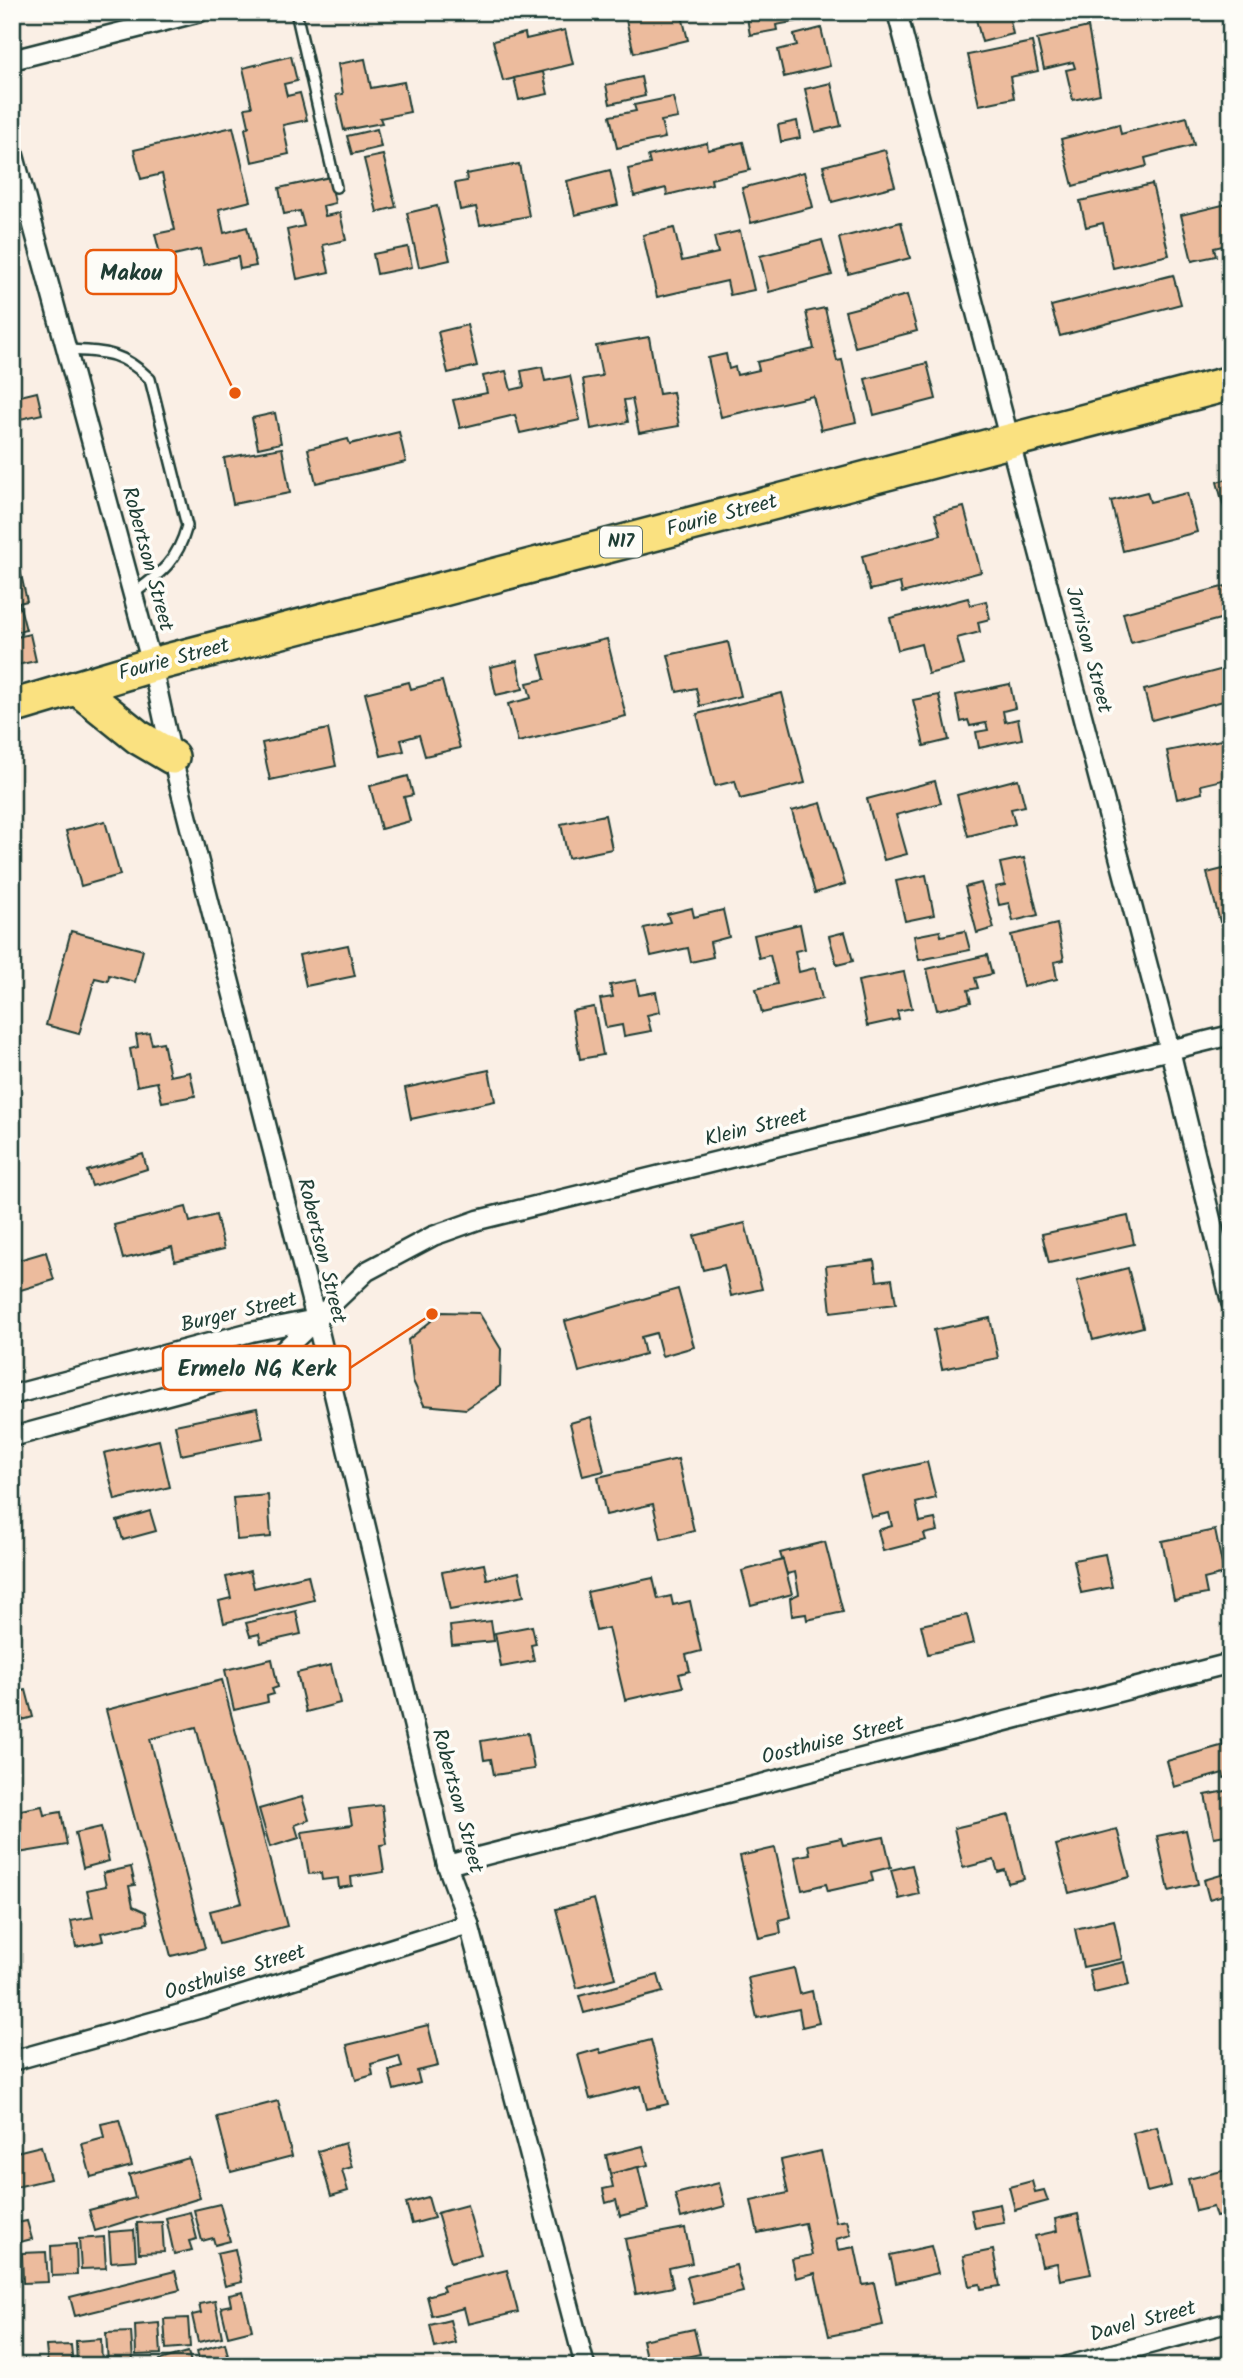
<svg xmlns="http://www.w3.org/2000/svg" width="1243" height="2378" font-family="Kalam,sans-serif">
<rect width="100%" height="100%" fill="#faefe5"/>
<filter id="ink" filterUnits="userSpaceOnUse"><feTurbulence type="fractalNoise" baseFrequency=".0143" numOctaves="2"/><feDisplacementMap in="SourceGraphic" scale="14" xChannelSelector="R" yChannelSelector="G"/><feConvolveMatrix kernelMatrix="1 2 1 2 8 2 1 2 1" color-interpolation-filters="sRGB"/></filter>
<g filter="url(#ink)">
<g fill="#ecbb9d" stroke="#1f3d34" stroke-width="2">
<path d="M624 12H681L688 40 634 53Z"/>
<path d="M746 12H808L809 19 776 25 777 30 750 35Z"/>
<path d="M974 12H1024L1009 16 1013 34 982 42Z"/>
<path d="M1088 27 1100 94 1073 100 1066 70 1075 68 1073 62 1044 69 1037 39Z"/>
<path d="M821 28 830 66 784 77 778 50 797 45 794 35Z"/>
<path d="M565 30 573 64 503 81 493 41 525 33 526 39Z"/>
<path d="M1032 42 1038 71 1010 77 1014 98 979 105 968 55Z"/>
<path d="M291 56 297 81 284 84 287 96 300 93 307 120 283 125 289 154 252 162 245 129 249 126 245 108 252 107 243 68Z"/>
<path d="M365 59 371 88 404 82 410 112 380 118 382 123 344 130 336 95 343 94 338 64Z"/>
<path d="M543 72 548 94 519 100 514 78Z"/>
<path d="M641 77 645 96 610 104 606 85Z"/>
<path d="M831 83 841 126 815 132 805 89Z"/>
<path d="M673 97 678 118 661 121 665 138 617 148 610 116 636 111 634 105Z"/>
<path d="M1187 117 1194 145 1145 158 1147 166 1073 186 1061 139 1119 124 1121 134Z"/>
<path d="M797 121 800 138 781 142 778 125Z"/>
<path d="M233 127 251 201 219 209 224 233 247 227 256 266 240 269 238 257 204 265 200 249 161 258 155 234 175 230 162 174 141 179 134 150Z"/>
<path d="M377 129 381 147 352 154 347 136Z"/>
<path d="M743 142 750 170 711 179 712 184 667 195 666 188 634 196 628 169 650 164 648 156 707 143 708 150Z"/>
<path d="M885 150 895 186 832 202 823 166Z"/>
<path d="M383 155 396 207 377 212 364 159Z"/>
<path d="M519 164 529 216 480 225 476 207 460 210 455 183 467 181 466 174Z"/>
<path d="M610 170 618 205 575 215 567 181Z"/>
<path d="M804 172 813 207 751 223 742 188Z"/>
<path d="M330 177 335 203 323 206 325 216 340 213 346 240 323 245 329 272 297 279 287 230 304 226 300 211 284 214 279 188Z"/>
<path d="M1152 184 1169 255 1113 268 1103 223 1086 227 1080 201Z"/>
<path d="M1231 203V244L1214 248 1216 256 1192 261 1181 215Z"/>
<path d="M437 206 450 260 419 267 407 213Z"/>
<path d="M901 222 910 258 848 274 839 238Z"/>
<path d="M674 228 682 261 718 253 714 237 740 231 754 290 730 295 727 281 657 297 643 235Z"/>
<path d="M822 240 832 275 769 292 760 256Z"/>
<path d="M408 247 412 267 377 274 373 254Z"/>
<path d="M1173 275 1181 304 1060 336 1051 306Z"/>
<path d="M907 295 917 331 855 347 845 311Z"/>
<path d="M825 308 837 361 842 360 856 422 821 430 813 396 721 417 708 358 726 354 729 369 735 367 737 375 759 370 757 362 814 349 806 312Z"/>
<path d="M467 325 477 366 448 373 438 332Z"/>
<path d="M649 337 659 394 673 392 679 426 639 433 632 399 624 400 628 422 591 429 583 379 602 376 596 346Z"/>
<path d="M927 363 936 399 874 415 865 379Z"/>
<path d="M542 367 545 381 570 376 580 420 520 433 515 415 460 428 453 400 487 393 483 376 506 371 511 390 524 387 521 371Z"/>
<path d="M37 392 42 414 12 421V398Z"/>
<path d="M275 413 281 443 258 448 252 418Z"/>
<path d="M399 432 406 462 316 483 308 449 348 439 350 444Z"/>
<path d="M282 448 290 493 233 504 224 458Z"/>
<path d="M1231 478V525L1229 526 1217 482Z"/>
<path d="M1147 492 1150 502 1187 493 1197 532 1123 551 1111 501Z"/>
<path d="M964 507 981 572 902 593 900 583 870 590 862 556 941 535 935 514Z"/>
<path d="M20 570 27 601 19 603 26 630 12 633V572Z"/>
<path d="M1226 586 1231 616 1131 643 1123 613Z"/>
<path d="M968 598 970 605 986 601 990 619 978 622 980 632 957 638 964 665 928 674 921 644 898 650 890 618Z"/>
<path d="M30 634 36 661 12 666V638Z"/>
<path d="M607 639 626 716 518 742 508 704 531 698 527 683 545 679 539 655Z"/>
<path d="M728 642 741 696 700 706 696 688 677 692 668 655Z"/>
<path d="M517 661 523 689 496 695 490 667Z"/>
<path d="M1231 667V699L1152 720 1144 690Z"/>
<path d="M442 681 460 748 425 756 419 735 401 740 404 751 381 756 365 693 409 682 411 689Z"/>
<path d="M1010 684 1015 708 1003 711 1005 722 1018 719 1022 739 979 748 976 732 988 730 986 723 970 726 968 720 961 722 956 695Z"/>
<path d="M782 693 805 783 740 799 735 781 715 786 697 714Z"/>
<path d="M939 695 949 740 924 746 913 700Z"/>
<path d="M328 729 336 766 270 780 262 743Z"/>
<path d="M1231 738V778L1201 785 1202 793 1177 799 1167 751Z"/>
<path d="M408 776 413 795 404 797 410 821 381 829 370 786Z"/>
<path d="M1018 779 1025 806 1011 809 1015 824 968 836 957 795Z"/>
<path d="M935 781 941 803 896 815 907 854 884 860 867 799Z"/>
<path d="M821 803 845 884 815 893 792 811Z"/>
<path d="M605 815 612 849 568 858 561 824Z"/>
<path d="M105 821 120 875 81 886 66 831Z"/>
<path d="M1024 858 1038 915 1013 921 1009 903 999 905 995 887 1005 885 1000 863Z"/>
<path d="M1231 867V919L1220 922 1207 873Z"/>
<path d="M926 875 934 915 905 921 896 881Z"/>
<path d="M981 883 994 928 977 933 965 887Z"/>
<path d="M692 908 694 917 723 910 729 937 710 942 713 957 691 962 688 948 651 956 644 928 670 922 667 914Z"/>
<path d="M800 924 805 949 795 951 799 972 815 968 822 999 762 1013 756 989 777 984 770 955 759 958 754 935Z"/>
<path d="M1057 924 1064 960 1054 962 1057 979 1023 987 1011 935Z"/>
<path d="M71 931 143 950 135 982 109 975 108 981 95 978 79 1034 46 1025Z"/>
<path d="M940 931 941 936 965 931 970 950 919 960 914 936Z"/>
<path d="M845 932 853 961 837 965 829 936Z"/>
<path d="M348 945 355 976 306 986 299 955Z"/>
<path d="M987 955 992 974 975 978 978 988 968 990 971 1002 937 1010 927 969Z"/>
<path d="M904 972 912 1008 897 1011 899 1019 867 1026 858 981Z"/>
<path d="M636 980 639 995 656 992 660 1012 647 1015 651 1031 624 1036 622 1025 606 1028 600 999 613 997 610 985Z"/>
<path d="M594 1007 603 1055 580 1059 572 1011Z"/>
<path d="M149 1033 152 1044 163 1042 170 1076 190 1072 195 1096 162 1102 157 1082 137 1086 130 1049 138 1047 136 1035Z"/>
<path d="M489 1070 495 1101 411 1119 405 1088Z"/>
<path d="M143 1154 147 1169 92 1186 87 1171Z"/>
<path d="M186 1207 190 1222 216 1215 224 1249 175 1261 172 1247 123 1259 114 1225Z"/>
<path d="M1128 1216 1134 1244 1049 1263 1042 1234Z"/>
<path d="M745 1223 762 1289 731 1296 724 1265 703 1270 694 1236Z"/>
<path d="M46 1252 54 1280 14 1292 12 1262Z"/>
<path d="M874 1260 877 1281 892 1279 896 1304 831 1312 826 1266Z"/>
<path d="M1128 1268 1143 1327 1093 1340 1077 1281Z"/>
<path d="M678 1289 694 1347 662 1356 656 1333 641 1337 645 1354 579 1372 565 1321Z"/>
<path d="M442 1312 479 1313 501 1349 500 1386 466 1409 424 1405 413 1381 408 1340Z"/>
<path d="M990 1318 998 1358 942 1369 934 1330Z"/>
<path d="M257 1408 263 1438 181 1455 175 1425Z"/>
<path d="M591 1417 604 1471 583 1476 570 1423Z"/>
<path d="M159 1440 170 1487 115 1500 104 1453Z"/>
<path d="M678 1459 694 1531 661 1539 653 1504 606 1515 598 1477Z"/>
<path d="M927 1462 936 1498 916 1503 920 1522 935 1519 938 1531 924 1534 926 1540 883 1551 878 1530 892 1526 889 1513 871 1517 861 1477Z"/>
<path d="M268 1495 271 1537 237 1540 233 1498Z"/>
<path d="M150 1511 156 1531 123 1540 117 1521Z"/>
<path d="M1215 1530 1224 1574 1204 1579 1207 1594 1174 1600 1162 1541Z"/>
<path d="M825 1542 843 1612 807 1620 806 1614 792 1616 790 1598 799 1594 795 1572 787 1574 780 1553Z"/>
<path d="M1105 1554 1112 1587 1081 1593 1074 1560Z"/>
<path d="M783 1560 792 1594 751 1605 742 1571Z"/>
<path d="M484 1564 487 1579 519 1572 524 1596 450 1610 442 1572Z"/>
<path d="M250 1571 254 1588 308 1575 314 1600 224 1623 219 1601 231 1598 226 1577Z"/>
<path d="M653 1578 658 1599 671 1596 673 1605 690 1601 701 1651 686 1655 690 1671 679 1674 683 1687 625 1700 608 1628 596 1631 587 1592Z"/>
<path d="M296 1611 301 1634 261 1643 259 1634 250 1636 246 1623Z"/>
<path d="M967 1615 974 1643 928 1654 921 1625Z"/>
<path d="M491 1621 494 1641 452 1645 450 1626Z"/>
<path d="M532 1626 536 1644 531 1645 534 1661 501 1667 495 1633Z"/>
<path d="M272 1659 278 1687 272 1689 274 1694 267 1696 268 1702 234 1710 225 1670Z"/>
<path d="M331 1665 340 1703 306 1712 297 1673Z"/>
<path d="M222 1680 287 1926 219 1944 210 1911 242 1903 196 1727 150 1739 205 1948 171 1956 106 1710Z"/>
<path d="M26 1690 33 1717 12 1723V1694Z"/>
<path d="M528 1733 534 1769 494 1775 491 1759 484 1760 481 1741Z"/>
<path d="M1231 1738V1776L1224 1778 1223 1773 1174 1787 1167 1761 1224 1745 1222 1741Z"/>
<path d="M1231 1790V1834L1214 1837 1205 1795Z"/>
<path d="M302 1797 309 1820 295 1825 299 1838 270 1847 259 1809Z"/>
<path d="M382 1805 387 1844 380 1845 384 1872 351 1877 352 1886 339 1888 338 1878 322 1880 321 1873 309 1874 302 1832 352 1825 349 1809Z"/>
<path d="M42 1806 44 1815 61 1812 67 1845 12 1854V1823L21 1821 20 1810Z"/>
<path d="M1009 1815 1024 1879 1008 1883 1005 1870 998 1872 994 1860 963 1868 954 1828Z"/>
<path d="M101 1827 109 1861 83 1868 75 1833Z"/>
<path d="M1117 1829 1130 1877 1069 1893 1056 1845Z"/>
<path d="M1186 1830 1198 1884 1169 1891 1157 1836Z"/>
<path d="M884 1837 891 1867 871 1872 873 1881 828 1891 826 1884 802 1890 795 1857 810 1854 808 1845 841 1838 843 1845Z"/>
<path d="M775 1848 791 1917 779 1920 781 1933 759 1938 740 1856Z"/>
<path d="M912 1865 919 1894 899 1899 891 1870Z"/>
<path d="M131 1867 135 1885 129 1886 133 1906 146 1912 148 1923 101 1933 103 1941 76 1947 71 1921 93 1917 87 1890 106 1886 103 1873Z"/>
<path d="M1231 1872V1893L1209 1899 1204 1880Z"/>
<path d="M594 1899 615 1978 577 1988 556 1909Z"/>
<path d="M1114 1920 1122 1959 1083 1967 1075 1929Z"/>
<path d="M1124 1962 1129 1985 1094 1993 1089 1970Z"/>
<path d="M794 1968 800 1994 812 1991 819 2023 802 2027 799 2009 757 2018 748 1978Z"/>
<path d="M658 1975 663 1992 584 2013 579 1996Z"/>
<path d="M428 2025 438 2066 417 2071 420 2083 394 2090 389 2071 402 2067 399 2056 371 2064 373 2075 356 2080 347 2045Z"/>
<path d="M651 2040 668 2104 647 2109 641 2086 590 2099 578 2055 599 2049 601 2053Z"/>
<path d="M278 2101 292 2156 231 2172 217 2117Z"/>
<path d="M119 2120 132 2166 91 2177 82 2144 104 2138 101 2124Z"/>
<path d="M1157 2127 1171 2186 1147 2192 1133 2133Z"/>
<path d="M345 2143 352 2167 342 2170 348 2191 331 2196 318 2151Z"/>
<path d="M41 2146 50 2179 12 2188V2153Z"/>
<path d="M643 2146 648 2165 610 2174 606 2155Z"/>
<path d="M821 2151 836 2222 847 2220 851 2235 836 2239 838 2250 855 2247 863 2285 874 2283 883 2325 829 2336 815 2273 796 2278 792 2259 812 2255 805 2223 758 2233 751 2201 788 2193 781 2160Z"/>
<path d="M189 2158 200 2198 95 2231 89 2210 135 2198 129 2175Z"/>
<path d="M638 2167 648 2209 620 2216 616 2200 606 2203 603 2189 613 2187 610 2174Z"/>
<path d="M1231 2169V2214L1216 2217 1213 2207 1196 2211 1188 2179Z"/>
<path d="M1032 2181 1035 2192 1044 2190 1048 2201 1015 2210 1009 2187Z"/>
<path d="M719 2183 725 2206 681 2218 675 2194Z"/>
<path d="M428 2197 434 2218 412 2224 406 2203Z"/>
<path d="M220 2204 230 2241 215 2245 213 2238 202 2241 194 2210Z"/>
<path d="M1000 2204 1004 2223 975 2228 971 2210Z"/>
<path d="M467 2205 481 2254 451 2262 437 2213Z"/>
<path d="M190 2212 197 2239 189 2241 192 2250 174 2254 166 2218Z"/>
<path d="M1078 2214 1091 2274 1060 2280 1057 2263 1042 2266 1035 2236 1057 2231 1055 2219Z"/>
<path d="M27 2221 32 2239 12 2244V2224Z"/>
<path d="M162 2222 164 2252 139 2253 137 2223Z"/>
<path d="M685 2228 692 2263 669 2268 673 2287 636 2294 625 2239Z"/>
<path d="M134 2230 136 2260 111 2262 109 2232Z"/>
<path d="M104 2237 106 2268 81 2269 79 2239Z"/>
<path d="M76 2244 77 2275 52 2276 51 2246Z"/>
<path d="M931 2246 938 2273 896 2283 890 2255Z"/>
<path d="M235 2249 242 2282 225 2286 217 2253Z"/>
<path d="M993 2250 1000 2286 981 2289 980 2284 969 2286 963 2256Z"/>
<path d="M46 2252 48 2282 23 2283 22 2253Z"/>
<path d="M736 2265 743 2292 694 2304 687 2277Z"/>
<path d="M507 2270 518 2312 468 2324 464 2308 432 2316 427 2296 444 2291 442 2286Z"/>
<path d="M175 2271 180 2290 75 2316 70 2297Z"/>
<path d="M243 2292 252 2330 228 2336 221 2307 231 2305 229 2295Z"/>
<path d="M215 2301 222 2337 198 2342 192 2315 201 2313 199 2304Z"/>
<path d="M188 2318 190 2347 166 2349 164 2319Z"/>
<path d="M450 2320 456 2343 435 2348 430 2325Z"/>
<path d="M159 2323 161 2354 136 2355 135 2325Z"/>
<path d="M694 2329 700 2354 686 2357 688 2366H648L642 2340Z"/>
<path d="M131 2332 133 2361 108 2363 106 2333Z"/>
<path d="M101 2339 102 2366H77L76 2341Z"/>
<path d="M225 2343 230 2364 200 2366 197 2351Z"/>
<path d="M71 2345 73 2366H48L46 2346Z"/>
<path d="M188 2352 192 2366H161L160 2360Z"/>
</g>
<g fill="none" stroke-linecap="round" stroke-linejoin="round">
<defs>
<g id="lane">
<path d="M296 12 336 187"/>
<path d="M67 350C105 352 121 351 150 379L187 526C177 562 161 573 133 594"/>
</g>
<g id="street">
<path d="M897 12 1170 1050 1231 1302"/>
<path d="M12 60 200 12"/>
<path d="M12 148 152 665 172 757 316 1319 447 1865 469 1924 585 2366"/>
<path d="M12 1395 251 1332 316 1319"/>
<path d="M12 1437 264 1369 367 1271 433 1236 478 1220 1231 1035"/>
<path d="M447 1865 1231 1663"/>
<path d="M12 2061 202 2008 469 1924"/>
<path d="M1068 2366 1231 2322"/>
</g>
<g id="highway">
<path d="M77 688 138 737 172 757"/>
<path d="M12 707 152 665 1231 383"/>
</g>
</defs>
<use href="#lane" stroke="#1f3d34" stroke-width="14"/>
<use href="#street" stroke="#1f3d34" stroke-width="23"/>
<use href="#highway" stroke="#1f3d34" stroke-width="38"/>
<use href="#lane" stroke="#fdfcf7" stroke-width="9"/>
<use href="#street" stroke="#fdfcf7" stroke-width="18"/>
<use href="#highway" stroke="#fae180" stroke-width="33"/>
</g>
</g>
<g text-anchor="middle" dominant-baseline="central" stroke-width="7" stroke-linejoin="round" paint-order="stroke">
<rect fill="#fdfcf7" stroke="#62766e" stroke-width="2" x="600" y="526.5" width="42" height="31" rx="5"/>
<g font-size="19" font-weight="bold" fill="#1f3d34">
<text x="621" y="542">N17</text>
</g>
<g font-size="21" fill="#1f3d34" stroke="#fdfcf7">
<text transform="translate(722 516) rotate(-15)">Fourie Street</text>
<text transform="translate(147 559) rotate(75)">Robertson Street</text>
<text transform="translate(1088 650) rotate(75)">Jorrison Street</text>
<text transform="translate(174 660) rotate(-15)">Fourie Street</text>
<text transform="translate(756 1128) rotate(-14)">Klein Street</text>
<text transform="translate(321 1251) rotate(76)">Robertson Street</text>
<text transform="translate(239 1313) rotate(-13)">Burger Street</text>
<text transform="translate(833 1741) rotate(-14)">Oosthuise Street</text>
<text transform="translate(457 1801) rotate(75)">Robertson Street</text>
<text transform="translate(235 1973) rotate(-17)">Oosthuise Street</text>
<text transform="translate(1143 2322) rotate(-15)">Davel Street</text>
</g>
</g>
<path fill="none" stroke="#e8590c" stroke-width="2.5" d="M235 393L176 272M432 1314L350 1368"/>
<g fill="#e8590c" stroke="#fdfcf7" stroke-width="2.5">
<circle cx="235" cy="393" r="7"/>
<circle cx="432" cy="1314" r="7"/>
</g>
<g fill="#fdfcf7" stroke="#e8590c" stroke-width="2.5">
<rect x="86" y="250" width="90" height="44" rx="7"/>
<rect x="163" y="1346" width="187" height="44" rx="7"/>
</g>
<g font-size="23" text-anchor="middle" font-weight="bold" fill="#1f3d34">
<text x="131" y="280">Makou</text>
<text x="257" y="1376">Ermelo NG Kerk</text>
</g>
<rect width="1243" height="2378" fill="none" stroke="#fdfcf7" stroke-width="42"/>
<rect x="21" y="21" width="1201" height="2336" fill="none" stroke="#1f3d34" stroke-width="2.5" filter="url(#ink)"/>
</svg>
